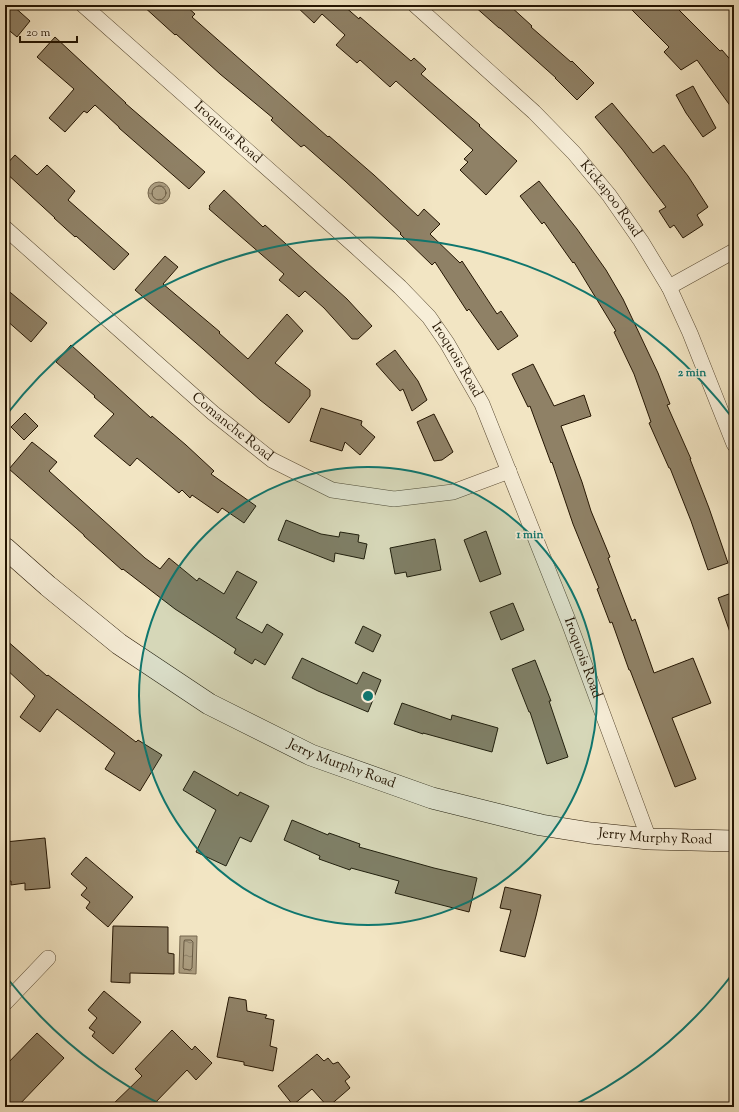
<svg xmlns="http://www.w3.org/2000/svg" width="739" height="1112" font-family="'Sorts Mill Goudy',serif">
<defs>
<pattern id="water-ripples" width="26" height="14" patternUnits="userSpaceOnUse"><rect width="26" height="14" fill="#ac9e81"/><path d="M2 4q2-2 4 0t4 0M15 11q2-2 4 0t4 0" fill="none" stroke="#8c8067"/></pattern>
</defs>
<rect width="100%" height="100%" fill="#f2e5c3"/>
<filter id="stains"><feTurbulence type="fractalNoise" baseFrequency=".005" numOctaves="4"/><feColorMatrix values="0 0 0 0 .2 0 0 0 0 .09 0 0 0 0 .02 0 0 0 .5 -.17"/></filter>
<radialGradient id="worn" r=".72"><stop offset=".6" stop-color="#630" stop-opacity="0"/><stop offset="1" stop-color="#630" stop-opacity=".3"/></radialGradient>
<g fill="url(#water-ripples)" stroke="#76674e">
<circle cx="159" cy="193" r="11"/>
<path d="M180 936H197L196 974 179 973Z"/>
</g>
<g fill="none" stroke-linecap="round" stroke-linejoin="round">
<g stroke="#685a42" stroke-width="1">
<circle cx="159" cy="193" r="7"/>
<path d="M185 940H191L193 942 192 968 190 970 184 969 183 968 184 942Z"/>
</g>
</g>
<g fill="#8f8166" stroke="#241502">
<path d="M5 5H12L30 21 17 37 5 27Z"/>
<path d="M142 5H185L195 14 192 17 328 137 329 136 374 175 418 216 424 209 440 224 430 234 460 263 462 261 497 314 501 311 518 336 498 350 469 309 467 311 435 262 432 265 400 234 401 233 345 181 304 145 301 147 271 120 273 118 220 74 176 34 175 35Z"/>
<path d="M295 5H343L359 19 360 17 411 61 414 58 426 69 421 74 480 125 479 126 517 161 486 195 460 170 468 162 464 159 473 150 396 81 390 87 360 60 357 63 336 45 345 35 322 14 314 23Z"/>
<path d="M473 5H509L532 26 531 27 571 62 572 61 594 83 577 100 555 78H556L500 28H499Z"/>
<path d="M627 5H674L720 51 722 50 734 64V111L697 60 681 70 664 52 669 47Z"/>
<path d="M55 37 126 103H125L205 172 189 189 119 128V127L95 105 87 113 84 111 65 132 49 118 74 89 37 57Z"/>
<path d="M693 86 716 128 703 137 686 113 676 95Z"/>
<path d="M612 103 642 139 653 153 664 145 688 176 708 207 697 215 703 225 683 238 674 225 670 228 659 211 666 207 622 149 595 117Z"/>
<path d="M15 155 37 175 47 165 75 191 68 200 129 254 114 270 76 236 75 237 54 218H55L5 172V166Z"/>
<path d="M539 181 577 229 606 270 623 299 658 373 670 404 667 405 691 459H690L709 508 728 563 708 570 691 521 670 468H669L649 423 651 422 634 374 614 332 616 331 574 262 573 263 544 222 542 224 520 196Z"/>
<path d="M224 190 263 227 265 225 347 299 372 326 358 339H352L324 308 305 291 299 297 279 280 284 274 209 209 210 207 209 206Z"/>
<path d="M165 256 178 267 163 284 220 332 219 333 248 359 287 314 303 331 275 363 310 390V396L289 423 260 400 203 349 135 290Z"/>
<path d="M5 288 47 323 31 342 5 319Z"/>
<path d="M71 345 151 418 152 416 186 445 214 471 211 474 256 506 244 523 222 508 218 513 192 495 190 498 182 490 179 493 137 458 130 466 94 436 114 414 94 397 95 396 56 362Z"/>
<path d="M395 350 418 381 427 400 412 411 403 389 400 391 376 364Z"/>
<path d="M533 364 554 406 584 395 591 416 561 426 582 482 591 511 610 557 608 558 632 621 635 619 654 673 693 658 711 703 672 718 696 779 675 787 630 670H629L612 622 610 623 597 589 599 588 573 524 552 462 551 463 530 406 528 407 512 374Z"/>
<path d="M321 408 362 421 361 425 375 437 360 455 345 442 342 451 310 441Z"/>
<path d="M25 413 38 426 24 440 11 427Z"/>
<path d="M434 414 453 452 442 460 434 461 417 422Z"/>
<path d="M32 442 57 462 49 471 145 558 160 569 169 558 197 581 199 578 224 594 237 571 257 582 236 618 262 633 267 624 283 634 265 665 255 659 252 664 234 653 236 649 175 609 123 569 122 570 84 536V535L9 469Z"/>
<path d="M286 520 321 534 339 537 340 532 359 535 358 542 367 544 364 559 335 553 334 562 278 540Z"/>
<path d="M486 531 501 574 480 582 464 540Z"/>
<path d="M435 539 441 570 407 577 406 572 395 574 390 548Z"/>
<path d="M734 592V638H732L718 598Z"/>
<path d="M513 603 524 630 501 640 490 612Z"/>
<path d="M363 626 381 635 373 652 355 643Z"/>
<path d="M5 639 47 676 48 675 82 701 136 742 138 740 162 755 140 791 105 769 115 753 57 709 40 732 20 717 35 696 5 668Z"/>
<path d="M302 658 357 684 363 672 381 680 368 712 318 691 292 678Z"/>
<path d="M535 660 551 701H549L568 757 547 764 530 712H529L512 669Z"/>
<path d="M402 703 451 720 452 715 498 728 492 752 423 733V734L394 724Z"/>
<path d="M194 771 238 796 240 792 269 806 251 842 240 837 226 866 196 852 216 810 183 790Z"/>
<path d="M292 820 328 835 329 833 360 844 359 847 434 868 477 878 469 912 395 893 399 881 351 868 350 870 319 859 320 856 284 840Z"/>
<path d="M45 838 50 888 25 890V883L11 885V881L5 882V842Z"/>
<path d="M86 857 133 897 108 927 86 908 90 902 81 895 87 888 71 874Z"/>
<path d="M505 887 541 895 536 916 525 957 500 951 511 910 500 908Z"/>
<path d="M113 926 168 927V953L174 954V974L130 973V983L111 982Z"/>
<path d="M104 991 141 1022 113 1054 92 1036 95 1032 89 1028 97 1018 88 1010Z"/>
<path d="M229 997 246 1000 247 1011 267 1015 265 1018 274 1020 270 1046 277 1048 273 1071 244 1065V1062L217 1057Z"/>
<path d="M172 1030 192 1050 195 1046 212 1063 196 1080 187 1070 151 1107H110L142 1076 135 1069Z"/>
<path d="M37 1033 64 1058 17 1107H5V1066Z"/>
<path d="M317 1054 324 1061 328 1058 333 1064 338 1062 350 1077 345 1081 350 1088 328 1107 312 1089 293 1105 278 1086Z"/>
</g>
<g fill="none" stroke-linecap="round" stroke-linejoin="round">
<defs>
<g id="street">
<path id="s1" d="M83 5 356 247 400 287 429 317 447 343 482 404 568 620 649 839"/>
<path id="s2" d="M415 5 534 112 574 153 609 195 641 241 669 287 690 333 734 444"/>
<path id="s3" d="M5 228 213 413 272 460 332 490 394 499 453 492 509 471"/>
<path d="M669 287 734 251"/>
<path d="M5 1003 48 958"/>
</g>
<g id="secondary">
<path id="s4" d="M5 548 48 586 119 644 209 704 311 755 432 798 541 825 591 833 649 839 734 841"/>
</g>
</defs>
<use href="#street" stroke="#584932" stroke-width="16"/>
<use href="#secondary" stroke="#241502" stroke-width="22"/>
<use href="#street" stroke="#f7eed8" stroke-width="15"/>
<use href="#secondary" stroke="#f7eed8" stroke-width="21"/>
</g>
<circle cx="368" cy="696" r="229" fill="#0f766e" fill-opacity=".12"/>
<g fill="none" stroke="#0f766e" stroke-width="2">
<circle cx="368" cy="696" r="229"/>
<path d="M734 972A458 458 0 0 1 572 1106M164 1106A458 458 0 0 1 7 978M7 414A458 458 0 0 1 734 420"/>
</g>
<g text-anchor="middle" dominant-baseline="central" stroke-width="3" stroke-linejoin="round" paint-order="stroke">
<g font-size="14" fill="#241502" stroke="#f7eed8">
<text stroke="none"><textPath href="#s1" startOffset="193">Iroquois Road</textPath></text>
<text stroke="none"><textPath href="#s2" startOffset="276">Kickapoo Road</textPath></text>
<text stroke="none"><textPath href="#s1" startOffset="517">Iroquois Road</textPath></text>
<text stroke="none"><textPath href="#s3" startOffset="302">Comanche Road</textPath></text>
<text stroke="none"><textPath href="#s1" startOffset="841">Iroquois Road</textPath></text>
<text stroke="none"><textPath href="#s4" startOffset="403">Jerry Murphy Road</textPath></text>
<text stroke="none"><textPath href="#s4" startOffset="727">Jerry Murphy Road</textPath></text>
</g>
</g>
<circle cx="368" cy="696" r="6" fill="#0f766e" stroke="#f7eed8" stroke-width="2"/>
<g font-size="12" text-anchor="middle" font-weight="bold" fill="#0f766e" stroke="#f7eed8" stroke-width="3" stroke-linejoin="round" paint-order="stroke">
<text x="692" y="376">2 min</text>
<text x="530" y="538">1 min</text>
</g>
<rect width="739" height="1112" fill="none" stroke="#f2e5c3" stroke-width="20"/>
<rect x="6" y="6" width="727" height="1100" fill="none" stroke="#241502" stroke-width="2"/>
<rect x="10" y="10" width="719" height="1092" fill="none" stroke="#241502"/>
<path d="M20 36v6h57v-6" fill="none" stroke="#241502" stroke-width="2"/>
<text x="26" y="36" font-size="12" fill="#241502" stroke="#f7eed8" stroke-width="3" paint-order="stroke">20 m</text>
<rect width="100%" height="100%" filter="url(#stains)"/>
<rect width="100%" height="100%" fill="url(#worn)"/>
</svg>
